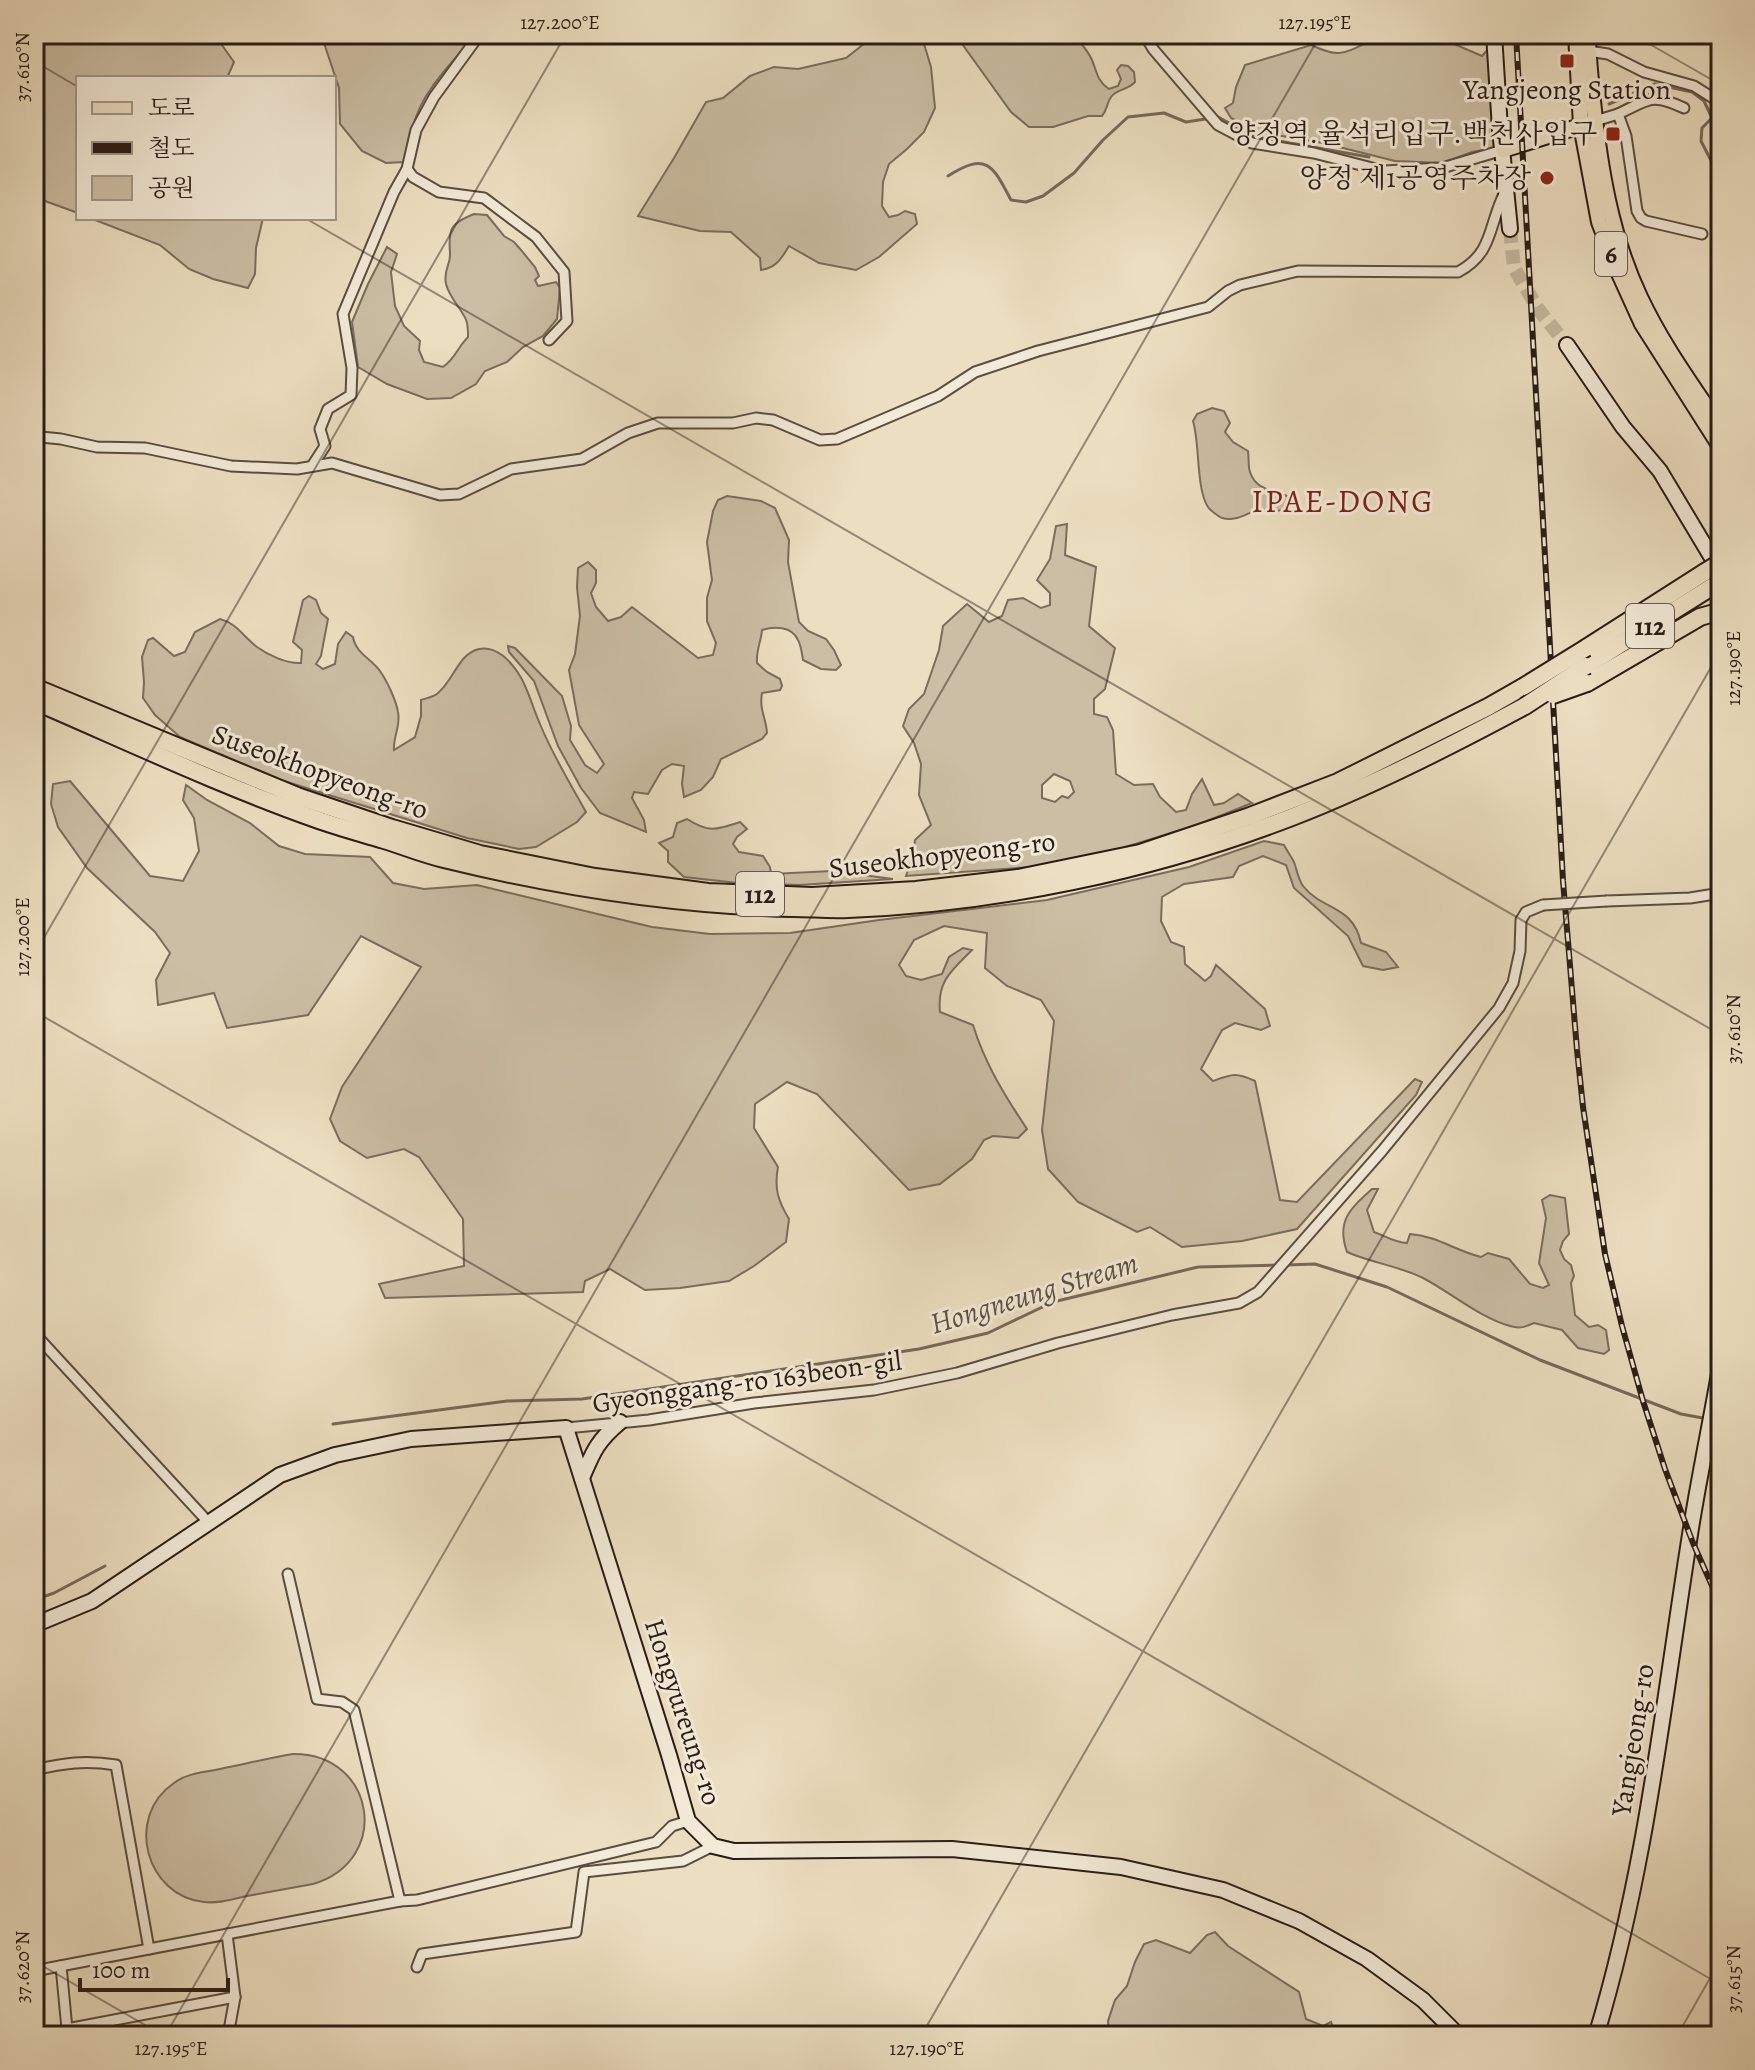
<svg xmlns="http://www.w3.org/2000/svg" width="1755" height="2070" font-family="Alegreya,'Noto Serif KR',serif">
<rect width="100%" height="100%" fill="#ecdfc1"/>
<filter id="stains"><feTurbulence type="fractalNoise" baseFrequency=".0025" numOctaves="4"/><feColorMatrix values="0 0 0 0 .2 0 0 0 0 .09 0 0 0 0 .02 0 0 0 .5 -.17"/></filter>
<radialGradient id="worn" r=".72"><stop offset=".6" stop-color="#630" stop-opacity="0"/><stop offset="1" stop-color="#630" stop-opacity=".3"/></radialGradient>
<g fill="#cbbea4" stroke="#7a6d5d" stroke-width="2" fill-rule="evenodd">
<path d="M34 34H214L234 62 227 78H78V213L34 197Z"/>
<path d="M321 34H474C461 54 443 70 430 90 415 111 409 138 404 162L386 163 362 151 340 124 339 88Z"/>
<path d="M865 34H921L931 67 935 108 924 132 907 149 889 164 883 182 882 206 889 217 898 215 905 211 915 214 917 224 879 257 856 270 819 263 789 246C782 258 776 268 761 270L760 258 731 232 700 231 638 216 674 158 706 102 723 98 750 76 774 67 798 69 846 58 865 43Z"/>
<path d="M955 34H1092L1093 39 1080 42C1084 47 1089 53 1092 60 1097 72 1097 81 1109 89L1118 86 1121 79 1117 70 1121 65 1128 66 1134 72 1135 82C1128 90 1117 89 1111 97 1106 104 1108 109 1102 116H1088L1053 127H1029L1011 112Z"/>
<path d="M1361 34H1448L1454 44 1482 56 1489 48 1496 134 1494 148 1472 152 1443 163 1395 161 1323 143 1258 132 1231 118 1225 108 1233 103 1236 87 1245 65 1311 45C1337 57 1341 55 1366 43Z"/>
<path d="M474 214 487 215 504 236 514 242 521 250 535 267 539 276 535 280 538 286 556 282 560 288 557 319 543 336 523 347 507 362 485 371 476 384 451 398 427 399 387 384 358 367 352 322 368 284 387 247 397 254 391 272 395 306 404 326 420 341 419 350 424 362 443 367C457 357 456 349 468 337 468 332 468 328 467 323 465 312 450 300 446 284 443 269 451 265 450 253 448 228 451 223 474 214Z"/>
<path d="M90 218H263L256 248 255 274 248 288 213 279 189 269 160 245Z"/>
<path d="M1212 408 1224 411 1230 423 1225 432 1233 442 1248 451C1249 458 1248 466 1250 472 1256 490 1272 490 1287 496L1292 503C1284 516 1271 508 1258 510 1246 513 1237 522 1222 518 1219 517 1210 510 1208 507 1196 489 1200 444 1193 421L1197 414Z"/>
<path d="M727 496 761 501 775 508 789 540 788 562 799 622 808 631 826 639 834 650 841 665 836 670 821 669 803 660C802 654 801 645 798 640 792 626 774 626 762 630 761 642 756 650 757 663L767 672 780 679 782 686 780 690 762 693C759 710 766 717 767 733L762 739 721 759 713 777 701 790 684 797 682 784 684 766 672 764 662 770 648 794 634 792 632 798 644 820 646 832 600 813 581 788 558 746 534 681 509 652 508 646 515 648 562 696 571 726 570 740 585 765 597 773 604 764 579 725 569 670 575 654 580 616 577 587 578 568 588 562 596 570V583L591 593 596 607 608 621 621 617 632 607 698 658 713 655 716 643 707 621V598L712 580 707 542 713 511 718 500Z"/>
<path d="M1067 524 1065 555 1096 567 1089 626 1115 648 1105 689 1094 699V714L1107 717 1113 730 1116 774 1134 785 1153 784 1160 797 1176 812 1186 810 1192 794 1202 779 1214 805 1224 803 1238 794 1252 803 1197 825 1122 848 1044 866 906 876 913 856 915 840 931 825 919 795 921 764 914 743 903 726 909 709 924 694 939 650 943 626 967 604 989 622 1002 616 1008 600 1023 598 1041 608 1050 605V593L1037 580 1050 559 1056 526ZM1054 774 1070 781 1074 792 1068 798 1062 796 1055 802 1042 798V785Z"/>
<path d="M309 596 316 600 321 613 328 619 321 656 316 664 323 669 335 664 338 644 346 632 353 637C356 654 371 658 380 671 387 681 396 700 398 712 401 725 393 737 394 750L415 737 421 716V700C427 698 434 697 438 693 454 680 458 654 479 649 488 647 495 650 502 655 525 673 529 699 540 724 552 754 570 783 586 812L577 822 536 847 519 849 467 838 281 780 180 737 155 715 143 698 144 682 142 657 148 640 153 638 174 656 185 652 195 632 220 619C236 623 244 637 257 647 268 655 287 664 301 663L302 650 293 642 303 600Z"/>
<path d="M70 781 150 876 183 881 199 851 194 818 183 800 186 785 207 800 250 823 279 846 305 854 370 857 393 883 424 889 477 885 652 927 710 934 790 933 879 920 1047 900 1189 867 1264 841 1284 845C1287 851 1291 856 1294 862 1297 870 1298 879 1303 886 1323 911 1353 905 1361 943L1386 952 1398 967 1383 970 1363 966 1348 936 1294 888 1286 865 1263 856 1239 866 1233 877 1184 884 1162 897 1161 921 1171 942 1184 947 1185 964 1205 981 1211 976 1216 965 1265 1009 1270 1026 1261 1030 1235 1023 1222 1030 1201 1069 1213 1081C1232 1074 1236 1072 1255 1081L1280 1200 1297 1202 1415 1079 1422 1082 1416 1095 1297 1229 1242 1241 1182 1247 1150 1227 1137 1232 1078 1202 1048 1169 1042 1130 1054 1021 1041 1000 1007 986 985 968 987 933 944 926 914 940 899 965 906 976 921 980 942 974 949 957 963 948 972 950C951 971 937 981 940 1012L973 1025C985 1064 1005 1096 1027 1129L1018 1138 993 1136 984 1140 972 1159 940 1184 909 1190 817 1094 787 1082 755 1104 754 1128 778 1167C774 1188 778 1201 789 1219L786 1242 754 1266 729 1281 680 1288 645 1290 610 1269 585 1281 583 1292 385 1298 379 1284 464 1266 463 1219 419 1157 404 1149 367 1158 340 1141 330 1119 342 1087 421 967 361 936 308 1015 227 1028 214 993 158 1005 156 980 170 953 155 932 87 868 58 827 51 804 53 784Z"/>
<path d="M687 819C709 833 716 830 740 822L747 829 737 837 733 844 739 852 763 856 770 867 771 874 832 871 893 879 799 885 738 883 684 877 668 862V851L659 843 673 837 677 823Z"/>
<path d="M1372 1189H1378L1367 1210 1374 1232C1385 1236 1396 1243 1407 1243L1410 1234C1437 1236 1456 1251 1481 1257L1488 1253 1509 1259 1530 1284 1543 1288 1549 1285 1539 1263 1546 1218 1542 1200 1550 1195 1565 1198 1569 1234 1563 1241 1560 1250 1564 1259 1571 1265 1574 1276 1571 1283 1575 1315 1589 1327 1598 1325 1606 1330 1609 1350 1604 1354 1578 1348 1562 1330 1534 1323C1525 1327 1520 1329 1510 1326 1482 1319 1450 1292 1423 1278 1399 1266 1372 1263 1347 1252 1336 1221 1350 1209 1372 1189Z"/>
<path d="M293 1754C375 1753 393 1860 313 1884 291 1888 269 1892 247 1896 233 1899 218 1904 204 1902 146 1896 124 1817 174 1783 187 1773 205 1772 220 1769 245 1764 269 1758 293 1754Z"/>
<path d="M1215 1932 1228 1946 1299 1992 1306 2019 1323 2026 1331 2022 1335 2032 1334 2036H1109L1108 2021 1115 2000 1127 1986 1135 1962 1144 1944 1156 1940 1190 1953 1207 1935Z"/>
</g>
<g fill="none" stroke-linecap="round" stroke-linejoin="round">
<g stroke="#76695a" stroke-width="3">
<path d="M1609 104 1655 84 1692 92 1704 101 1712 118 1702 128 1701 141 1721 180"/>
<path d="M948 176C987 151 993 166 1011 200L1026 202 1043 196 1074 173 1103 140 1128 117 1164 113 1186 122 1218 117 1255 137 1369 157"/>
<path d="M1286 1265 1315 1264 1387 1287 1540 1360 1681 1414 1708 1419"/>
<path d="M333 1424 507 1401 582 1399 919 1349 988 1333 1053 1302 1198 1267 1278 1265"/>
<path d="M34 1600 54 1593 105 1566"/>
</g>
<path stroke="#c5b89f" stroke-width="14" stroke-dasharray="14 7" stroke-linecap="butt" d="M1510 229 1514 268 1538 309 1567 345"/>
<defs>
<g id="street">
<path d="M1144 34 1153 49 1218 125 1252 143 1314 153 1384 171 1442 168 1503 150"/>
<path d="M1588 51 1608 54 1644 72 1694 86 1721 103"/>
<path d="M1618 114C1650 99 1651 93 1684 108"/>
<path d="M1595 121 1618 114 1626 136 1637 211 1641 218 1646 221 1702 234"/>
<path d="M407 169 413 177 439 192 484 198 536 237 564 272 567 321 549 340"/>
<path d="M34 438 41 437 61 439 97 447 145 448 231 466 297 469 332 463 440 495 459 494 511 469 582 459 628 433 658 423H733L756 418 773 420 820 440 837 439 938 396 975 372 1038 351 1208 307 1228 291 1240 285 1298 271 1458 272C1494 253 1488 225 1505 192"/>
<path d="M312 466 325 446 320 429 328 409 351 395 352 368 343 314 394 192 407 169 416 130 434 97 480 34"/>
<path d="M1607 901 1690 898 1721 893"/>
<path d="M34 1333 209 1523"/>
<path d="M566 1428 649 1420 754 1403 874 1390 957 1373 1058 1343 1172 1315 1239 1303 1258 1292 1382 1151 1499 1008 1513 983 1520 951 1521 920 1526 912 1543 905"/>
<path d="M288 1574 317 1699 342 1702 354 1710 400 1901"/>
<path d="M34 1770C64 1763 85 1760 116 1765L149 1949"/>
<path d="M61 1966 67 2029 235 1997 227 1934"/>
<path d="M417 1967 422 1954 576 1932 584 1872 683 1861 713 1846"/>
<path d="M34 1971 400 1901 417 1900 656 1842 672 1826 688 1821"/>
<path d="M228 2036 235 1997"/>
</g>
<g id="secondary">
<path d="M1494 34 1500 129 1510 229"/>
<path d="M1567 345 1623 427 1660 471 1721 573"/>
<path d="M582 1478C593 1452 597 1441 620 1422"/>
<path d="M34 1625 92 1601 280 1475 335 1455 411 1439 566 1428 669 1755 688 1821 713 1846 734 1851 952 1849 1121 1867 1223 1890 1299 1921 1367 1959 1423 2000 1459 2036"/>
<path d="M1596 2036C1645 1875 1663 1707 1689 1541 1698 1481 1711 1422 1721 1362"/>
</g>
<g id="primary">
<path d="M1576 34 1581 125 1599 222 1617 269 1642 324 1721 448"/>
<path d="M1588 34C1588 57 1591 79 1593 101 1600 168 1611 236 1640 297 1662 344 1692 385 1721 428"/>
<path d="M1503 150 1587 124"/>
</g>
<g id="highway">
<path d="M1586 648 1705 572"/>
<path d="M1586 666 1721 581"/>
<path d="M1587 683 1700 617 1721 611"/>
<path d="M34 687 297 796 392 828 480 854 595 877 708 892 812 896 916 890 1018 878 1140 853 1250 816 1338 782 1488 707 1523 687"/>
<path d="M34 701C127 741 220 785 316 819 338 827 361 833 384 840 404 846 423 854 444 859 558 887 675 905 793 908 811 908 829 910 848 909 998 903 1151 871 1292 817 1372 786 1449 747 1525 706"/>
</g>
</defs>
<use href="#street" stroke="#5a4d41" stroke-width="13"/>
<use href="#secondary" stroke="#291c16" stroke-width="18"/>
<use href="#primary" stroke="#291c16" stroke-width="18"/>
<use href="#highway" stroke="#291c16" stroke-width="20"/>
<use href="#street" stroke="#f3ead7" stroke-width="9"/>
<use href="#secondary" stroke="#f3ead7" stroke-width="14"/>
<use href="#primary" stroke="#ecdfc1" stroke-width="14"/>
<use href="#highway" stroke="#ecdfc1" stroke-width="16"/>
<defs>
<path id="rail" d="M1516 34 1563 881 1577 1050 1583 1107 1605 1254 1622 1326 1643 1401 1665 1469 1693 1543 1721 1606"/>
</defs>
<use href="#rail" stroke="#291c16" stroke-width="6"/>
<use href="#rail" stroke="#f3ead7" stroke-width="3" stroke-dasharray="9" stroke-linecap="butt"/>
<defs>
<path id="street-bridge" d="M1543 905 1607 901"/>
<g id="highway-bridge">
<path d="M1705 572 1721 562"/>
<path d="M1523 687 1586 648"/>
<path d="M1553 695 1587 683"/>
<path d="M1525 706 1586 666"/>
</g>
</defs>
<use href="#street-bridge" stroke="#5a4d41" stroke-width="13" stroke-linecap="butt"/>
<use href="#highway-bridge" stroke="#291c16" stroke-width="20" stroke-linecap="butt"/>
<use href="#street-bridge" stroke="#f3ead7" stroke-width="9"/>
<use href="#highway-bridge" stroke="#ecdfc1" stroke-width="16"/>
</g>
<path fill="none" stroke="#291c16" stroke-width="2" stroke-opacity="0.45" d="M1632 34 1721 85M34 61 78 87M305 218 1721 1035M34 955 566 34M34 1011 1721 1985M34 1961 164 2036M165 2036 1321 34M921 2036 1721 650M1677 2036 1721 1959"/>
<g fill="#8f2418" stroke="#f3ead7" stroke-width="3">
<rect x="1559" y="53" width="16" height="16" rx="4"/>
<rect x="1605" y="126" width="16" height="16" rx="4"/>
<circle cx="1547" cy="178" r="8"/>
</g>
<g text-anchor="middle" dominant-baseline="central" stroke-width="6" stroke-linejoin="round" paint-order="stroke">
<g fill="#f3ead7" stroke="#665a50" stroke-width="2">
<rect x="1595" y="232" width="32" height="44" rx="6"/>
<rect x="1626" y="604" width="48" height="44" rx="6"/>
<rect x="736" y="872" width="48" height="44" rx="6"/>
</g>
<g font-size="26" font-weight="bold" fill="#291c16">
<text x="1611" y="254">6</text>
<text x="1650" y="626">112</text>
<text x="760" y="894">112</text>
</g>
<g font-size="28" fill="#291c16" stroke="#f3ead7" text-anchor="end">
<text x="1567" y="90" text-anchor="middle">Yangjeong Station</text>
<text x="1597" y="134">양정역.율석리입구.백천사입구</text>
<text x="1531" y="178">양정 제1공영주차장</text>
</g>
<g font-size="28" fill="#291c16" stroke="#f3ead7">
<text transform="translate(320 772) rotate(20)">Suseokhopyeong-ro</text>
<text transform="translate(942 855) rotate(-7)">Suseokhopyeong-ro</text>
<text transform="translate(747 1382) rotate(-8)">Gyeonggang-ro 163beon-gil</text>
<text transform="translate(683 1712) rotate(72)">Hongyureung-ro</text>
<text transform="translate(1633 1740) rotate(-81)">Yangjeong-ro</text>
</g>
<g font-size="30" font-style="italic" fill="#5d5043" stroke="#f3ead7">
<text transform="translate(1034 1293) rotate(-17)">Hongneung Stream</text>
</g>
<g font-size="32" letter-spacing="2" fill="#7a1f14" stroke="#f3ead7">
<text x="1343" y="501">IPAE-DONG</text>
</g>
</g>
<rect width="1755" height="2070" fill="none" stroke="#ecdfc1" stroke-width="88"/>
<rect x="76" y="76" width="260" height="144" fill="#f3ead7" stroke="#a2988a" stroke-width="2"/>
<rect x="92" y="102" width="40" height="12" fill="#ecdfc1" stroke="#a2988a" stroke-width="2"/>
<text x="148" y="116" font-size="24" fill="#291c16">도로</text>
<rect x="92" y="142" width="40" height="12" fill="#291c16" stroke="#a2988a" stroke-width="2"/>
<text x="148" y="156" font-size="24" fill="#291c16">철도</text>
<rect x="92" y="176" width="40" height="24" fill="#cbbea4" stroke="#a2988a" stroke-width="2"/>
<text x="148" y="196" font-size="24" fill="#291c16">공원</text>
<path d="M80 1978v12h148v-12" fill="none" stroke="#291c16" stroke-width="4"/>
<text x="92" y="1978" font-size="24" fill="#291c16" stroke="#f3ead7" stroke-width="6" paint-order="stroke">100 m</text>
<rect x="44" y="44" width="1667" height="1982" fill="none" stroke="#291c16" stroke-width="3"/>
<g font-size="20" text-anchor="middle" fill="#291c16">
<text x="560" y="29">127.200°E</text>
<text x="1315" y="29">127.195°E</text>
<text transform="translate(22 67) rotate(-90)" y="7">37.610°N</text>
<text transform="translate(1733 668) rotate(-90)" y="7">127.190°E</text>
<text transform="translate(22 937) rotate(-90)" y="7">127.200°E</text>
<text transform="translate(1733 1029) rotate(-90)" y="7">37.610°N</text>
<text transform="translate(22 1967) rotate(-90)" y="7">37.620°N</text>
<text transform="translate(1733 1979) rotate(-90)" y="7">37.615°N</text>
<text x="171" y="2055">127.195°E</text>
<text x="927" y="2055">127.190°E</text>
</g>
<rect width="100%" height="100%" filter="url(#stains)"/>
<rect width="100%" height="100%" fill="url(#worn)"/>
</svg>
